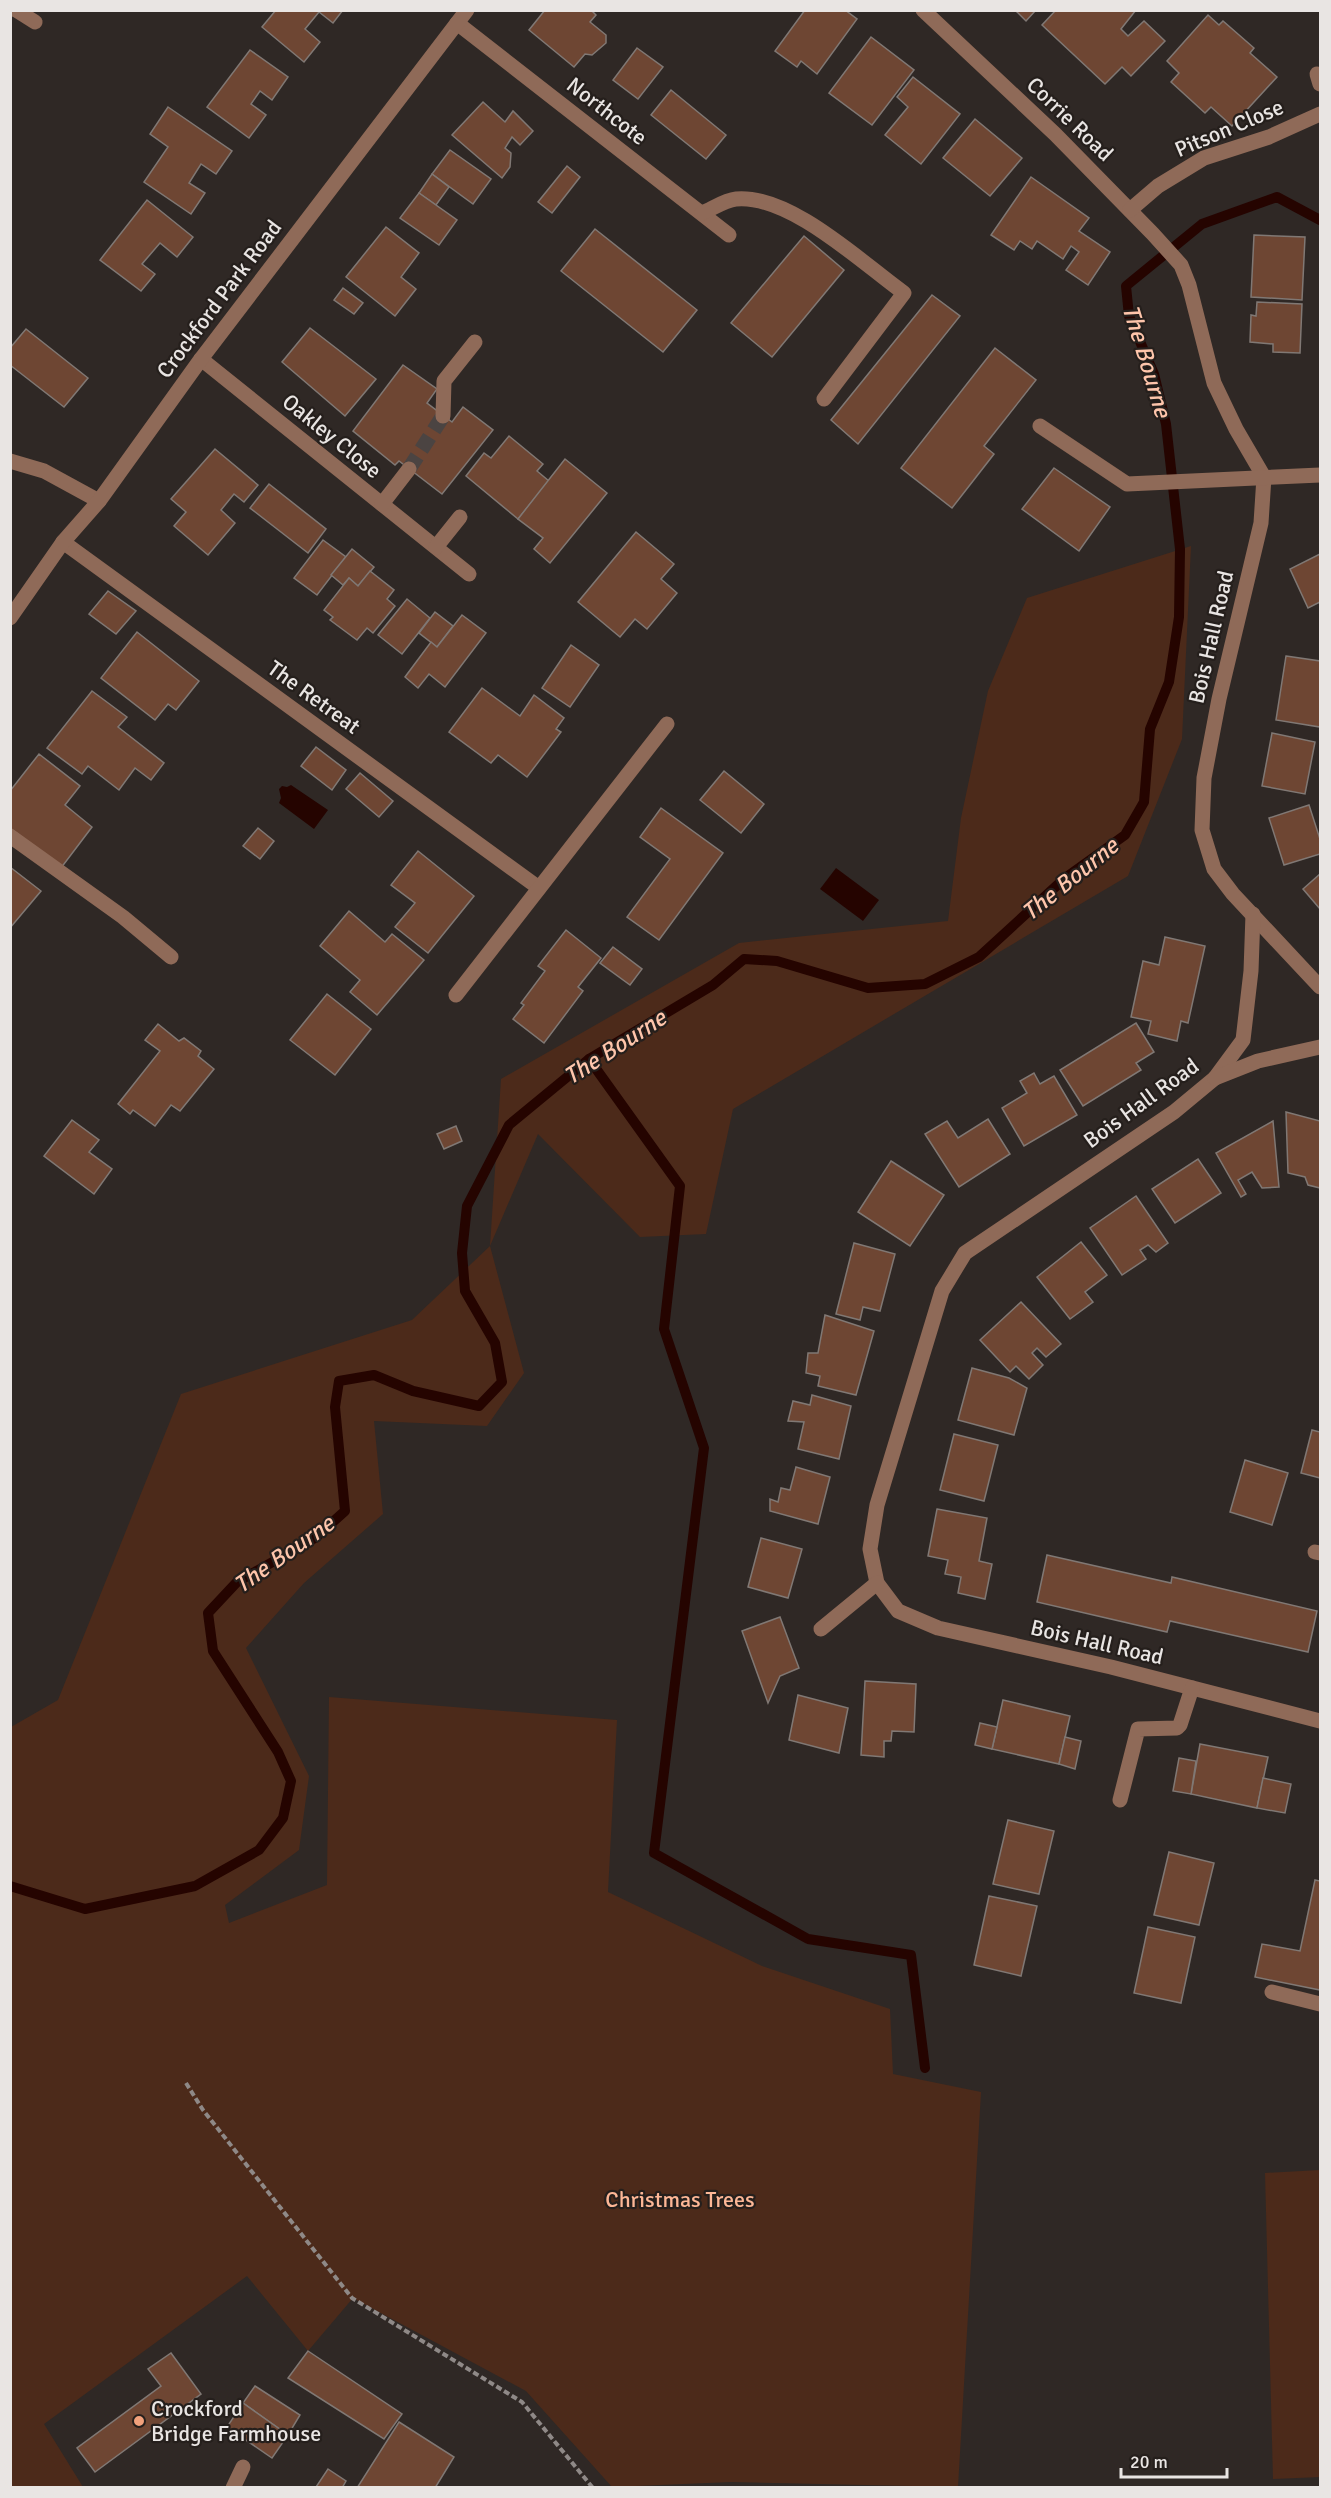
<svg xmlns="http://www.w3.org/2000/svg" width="1331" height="2498" font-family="Signika,sans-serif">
<rect width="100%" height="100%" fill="#2f2825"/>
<g fill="#4c2a1a">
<path d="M1191 546 1182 739 1128 876 733 1109 706 1234 640 1237 538 1134 490 1246 524 1373 487 1426 374 1421 383 1514 304 1583 246 1648 309 1776 299 1850 225 1905 229 1923 327 1885 329 1697 617 1720 608 1892 762 1966 890 2009 893 2074 981 2092 958 2487 731 2482 612 2487 526 2391 353 2298 308 2351 247 2276 44 2424 83 2487H11V1727L58 1700 181 1394 412 1320 490 1246 501 1079 739 943 948 921 961 818 988 691 1027 598Z"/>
<path d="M1320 2170V2477L1273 2479 1265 2173Z"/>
</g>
<g fill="#250400">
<path d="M291 785 328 810 314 829 279 803 281 798 279 789 282 786 287 787Z"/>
<path d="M836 868 879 900 863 921 820 889Z"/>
</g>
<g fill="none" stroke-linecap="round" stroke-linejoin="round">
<g stroke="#250400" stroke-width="10">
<path d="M589 1059 680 1186 664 1329 704 1448 654 1853 808 1939 911 1955 925 2068"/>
<path d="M10 1886 85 1909 195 1886 259 1850 283 1818 291 1781 278 1752 213 1651 208 1613 237 1582 315 1538 345 1511 335 1407 339 1381 374 1375 413 1391 479 1406 502 1382 495 1343 465 1291 462 1253 467 1206 509 1125 589 1059 713 985 744 959 777 961 868 988 925 984 979 957 1065 878 1125 835 1144 802 1150 729 1169 682 1179 617 1180 549 1166 424 1154 374 1129 316 1126 286 1202 224 1277 197 1320 220"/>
</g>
</g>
<g fill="#6e4633" stroke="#807874" stroke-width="1.5">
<path d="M276 10H343L333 23 319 12 305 29 320 42 304 62 262 27Z"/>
<path d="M545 10H591L596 15 590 22 606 35V43L592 55 585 54 574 67 529 30Z"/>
<path d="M805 10H845L857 19 817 74 801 61 797 67 775 51Z"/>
<path d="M1015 10H1036L1026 21Z"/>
<path d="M1056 10H1136L1121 29 1128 36 1144 21 1165 41 1131 76 1122 67 1105 84 1042 25Z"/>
<path d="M1208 15 1219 25 1223 21 1254 48 1250 53 1277 77 1232 126 1211 107 1205 113 1171 82 1179 73 1167 61Z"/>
<path d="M871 37 914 70 872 125 829 93Z"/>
<path d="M637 48 663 67 638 99 613 80Z"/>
<path d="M250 50 288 77 272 100 260 91 251 104 266 115 249 138 207 107Z"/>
<path d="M913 77 960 114 921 164 885 135 908 107 897 97Z"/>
<path d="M671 90 726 135 706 159 651 115Z"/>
<path d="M483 102 505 122 513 111 533 131 520 145 512 137 505 148 511 153 510 167 502 178 452 135Z"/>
<path d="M168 107 232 151 216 174 201 164 189 183 205 193 191 214 144 182 168 147 150 134Z"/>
<path d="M975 119 1022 158 990 196 943 158Z"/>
<path d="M450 150 491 179 473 204 432 174Z"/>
<path d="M567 166 580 177 552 213 538 202Z"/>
<path d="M432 174 449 187 436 205 419 193Z"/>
<path d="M1031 177 1089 218 1079 231 1110 252 1088 285 1066 270 1079 252 1071 246 1063 259 1037 241 1032 249 1020 241 1014 250 991 235Z"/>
<path d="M419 193 457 220 439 245 400 218Z"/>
<path d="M147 200 193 237 177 257 160 243 142 264 155 274 141 291 100 260Z"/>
<path d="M386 227 419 253 401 277 416 289 395 316 346 277Z"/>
<path d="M595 229 697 310 663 352 561 271Z"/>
<path d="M1254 235 1305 237 1302 300 1251 297Z"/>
<path d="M804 236 844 270 772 357 731 323Z"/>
<path d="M343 288 363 303 354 314 334 300Z"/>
<path d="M932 295 960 316 858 444 831 420Z"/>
<path d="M1257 302 1302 304 1300 353 1273 352V344L1250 342 1251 315 1256 316Z"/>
<path d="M310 328 376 379 345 416 282 362Z"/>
<path d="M26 329 88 378 64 407 10 365V348Z"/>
<path d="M995 348 1036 380 984 446 994 454 952 508 901 468Z"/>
<path d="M403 365 437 389 427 403 452 422 463 407 493 430 442 494 399 461 395 465 353 431Z"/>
<path d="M509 436 543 464 537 471 549 481 518 519 466 476 484 453 491 458Z"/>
<path d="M215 449 258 485 244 502 234 494 221 510 235 523 208 555 174 526 186 512 171 499Z"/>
<path d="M565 459 607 493 550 563 534 549 543 538 518 519Z"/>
<path d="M1054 468 1110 507 1079 551 1022 509Z"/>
<path d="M269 484 326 529 308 553 250 508Z"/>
<path d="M636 532 674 564 661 579 677 593 647 629 635 619 620 637 578 602Z"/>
<path d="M323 540 346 557 317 595 294 578Z"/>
<path d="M352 549 374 567 358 586 349 578 343 585 331 575Z"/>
<path d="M1320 554V602L1308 608 1290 569Z"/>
<path d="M370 571 394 590 387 599 395 606 373 633 367 628 357 640 330 620 333 617 324 610 349 578 358 586Z"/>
<path d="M108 591 136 611 116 634 89 614Z"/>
<path d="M407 599 430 618 402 654 378 635Z"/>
<path d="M435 612 453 626 437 647 419 633Z"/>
<path d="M462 615 486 633 445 687 429 674 418 688 405 677 431 642 437 647Z"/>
<path d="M137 632 199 681 176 710 168 704 155 720 101 678Z"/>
<path d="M571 645 599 665 570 707 542 688Z"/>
<path d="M1286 656 1320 661V727L1276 720Z"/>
<path d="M482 688 520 716 534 695 564 718 556 729 561 732 527 777 498 755 491 763 449 732Z"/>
<path d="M92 691 127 717 118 727 164 763 151 780 135 768 119 790 88 766 82 774 47 748Z"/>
<path d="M1272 733 1315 742 1305 794 1262 786Z"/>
<path d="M316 747 346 770 332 790 301 766Z"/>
<path d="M39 754 80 786 65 805 92 827 61 868 10 828V791Z"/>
<path d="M724 771 764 804 741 833 700 800Z"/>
<path d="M360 773 393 801 379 817 346 789Z"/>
<path d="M1309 805 1320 839V854L1284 865 1269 818Z"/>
<path d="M661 808 723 853 659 940 627 917 670 859 640 837Z"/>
<path d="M258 828 274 841 260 859 243 846Z"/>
<path d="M418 851 474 896 428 953 395 927 415 903 391 885Z"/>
<path d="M10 867 41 891 10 928Z"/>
<path d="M1320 874V909L1303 889Z"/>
<path d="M349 911 385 942 392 934 424 960 377 1015 350 992 360 980 320 946Z"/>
<path d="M566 930 601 958 578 987 583 991 544 1043 513 1019 524 1005 521 1003 545 971 538 966Z"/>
<path d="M1165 937 1205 946 1188 1023 1181 1021 1177 1041 1148 1034 1151 1021 1131 1017 1143 961 1159 965Z"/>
<path d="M613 947 642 969 630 985 600 963Z"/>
<path d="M327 994 371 1029 335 1075 290 1040Z"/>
<path d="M1136 1023 1154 1052 1136 1063 1141 1070 1083 1106 1060 1070Z"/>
<path d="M158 1024 179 1041 184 1038 201 1051 198 1056 214 1069 180 1111 171 1105 155 1126 133 1110 130 1114 118 1104 160 1051 145 1040Z"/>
<path d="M1034 1073 1040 1084 1054 1076 1077 1115 1024 1146 1002 1108 1027 1093 1020 1081Z"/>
<path d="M1286 1112 1320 1121V1188L1308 1185 1305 1177 1288 1173Z"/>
<path d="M988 1119 1010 1154 959 1187 925 1134 947 1121 958 1138Z"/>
<path d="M72 1120 99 1140 89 1152 112 1169 94 1194 44 1156Z"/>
<path d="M1273 1121 1279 1187 1262 1188 1252 1172 1238 1180 1246 1194 1241 1197 1216 1153Z"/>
<path d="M456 1126 462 1141 444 1149 437 1134Z"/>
<path d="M1198 1159 1221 1193 1175 1223 1152 1189Z"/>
<path d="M891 1161 944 1195 910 1246 858 1212Z"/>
<path d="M1136 1196 1168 1243 1156 1252 1148 1245 1140 1250 1146 1259 1122 1275 1090 1228Z"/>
<path d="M1081 1242 1107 1275 1085 1292 1093 1302 1070 1319 1037 1277Z"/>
<path d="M854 1243 895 1254 880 1311 863 1307 860 1320 836 1314Z"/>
<path d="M1021 1302 1061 1344 1046 1357 1037 1348 1032 1353 1043 1365 1029 1379 1016 1366 1010 1372 980 1340Z"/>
<path d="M825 1315 874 1331 856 1395 818 1386 820 1376 806 1373 808 1353H818Z"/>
<path d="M972 1368 1009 1378 1027 1388 1014 1435 958 1420Z"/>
<path d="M812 1395 851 1406 839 1459 798 1449 804 1422 788 1421 793 1401 810 1405Z"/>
<path d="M1312 1430 1320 1432V1478L1301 1473Z"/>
<path d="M954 1434 998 1445 984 1501 940 1490Z"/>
<path d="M1245 1460 1288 1473 1272 1525 1230 1512Z"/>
<path d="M796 1467 830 1477 818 1524 770 1511V1499L778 1502 781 1488 790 1490Z"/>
<path d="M937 1509 987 1518 979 1561 992 1564 985 1599 958 1593 961 1577 945 1574 948 1560 928 1556Z"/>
<path d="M761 1538 802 1549 788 1598 748 1587Z"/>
<path d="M1047 1555 1171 1583 1172 1577 1317 1611 1308 1652 1170 1621 1167 1632 1037 1602Z"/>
<path d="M780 1617 799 1668 780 1676 768 1703 742 1631Z"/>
<path d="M865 1681 916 1684 914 1732 892 1731 891 1741H884V1757L861 1755Z"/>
<path d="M798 1695 848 1708 839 1753 789 1740Z"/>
<path d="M1003 1700 1070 1716 1059 1764 992 1749Z"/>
<path d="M980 1723 997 1727 992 1749 975 1745Z"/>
<path d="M1065 1737 1081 1741 1075 1769 1059 1764Z"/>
<path d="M1200 1744 1268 1757 1257 1808 1191 1794Z"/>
<path d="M1179 1758 1196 1761 1191 1794 1173 1791Z"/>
<path d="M1263 1778 1291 1784 1285 1813 1257 1808Z"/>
<path d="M1008 1820 1054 1831 1039 1894 993 1884Z"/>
<path d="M1169 1852 1214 1863 1199 1925 1154 1915Z"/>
<path d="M1315 1880 1320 1881V1990L1255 1977 1262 1944 1300 1951Z"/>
<path d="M989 1896 1037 1906 1021 1976 974 1965Z"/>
<path d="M1148 1927 1195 1937 1181 2003 1134 1993Z"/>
<path d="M308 2351 402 2414 384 2439 288 2378Z"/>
<path d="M171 2353 201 2394 95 2472 77 2448 161 2386 148 2369Z"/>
<path d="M255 2386 300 2415 288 2435 243 2403Z"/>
<path d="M243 2403 288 2435 272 2458 227 2427Z"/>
<path d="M399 2422 454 2457 435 2488H357Z"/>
<path d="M328 2469 346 2481 342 2488 316 2487Z"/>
</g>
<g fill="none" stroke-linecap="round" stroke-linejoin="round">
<path stroke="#4b4442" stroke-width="15" stroke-dasharray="15 8" stroke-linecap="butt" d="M409 469 443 416"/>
<path stroke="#8f8987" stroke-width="4" stroke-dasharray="6 3" stroke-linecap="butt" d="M186 2083 203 2110 352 2298 522 2402 593 2488"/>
<g stroke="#8f6a58" stroke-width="15">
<path d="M16 10 35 22"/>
<path d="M923 10 1055 134 1153 234 1181 265 1189 285 1214 383 1236 429 1264 477 1261 523 1219 699 1204 778 1202 830 1214 869 1233 894 1320 987"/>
<path d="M457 23 729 235"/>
<path d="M1317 74 1320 84"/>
<path d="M1130 210 1158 186 1204 158 1269 137 1320 114"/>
<path d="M702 213C712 209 725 200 736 199 790 194 862 263 904 293L824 399"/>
<path d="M201 359 469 574"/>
<path d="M443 416 444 381 475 342"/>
<path d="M1040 426 1127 484 1320 475"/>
<path d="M10 461 44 471 99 501"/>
<path d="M382 504 409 469"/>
<path d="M63 542 539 888"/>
<path d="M436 547 460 517"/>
<path d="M10 618 63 542 99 501 201 359 467 10"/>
<path d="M10 836 123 917 171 957"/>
<path d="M1253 914 1251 971 1243 1040 1215 1078 1174 1112 965 1253 942 1291 877 1505 870 1549 877 1583 898 1611 938 1628 1111 1667 1320 1721"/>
<path d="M456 995 667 724"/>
<path d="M1215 1078 1258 1061 1320 1047"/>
<path d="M1315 1552 1320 1553"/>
<path d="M821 1629 877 1583"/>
<path d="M1120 1800 1138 1729 1177 1728 1180 1725 1192 1688"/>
<path d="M1272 1992 1320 2004"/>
<path d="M233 2488 243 2467"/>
</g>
</g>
<circle fill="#f1a17c" stroke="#251f1c" stroke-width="2" cx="139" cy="2421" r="6"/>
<g text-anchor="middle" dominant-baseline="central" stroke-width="4.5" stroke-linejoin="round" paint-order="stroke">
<g font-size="22" fill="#e9e5e3" stroke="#251f1c">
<text transform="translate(607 111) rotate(38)">Northcote</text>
<text transform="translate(1070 119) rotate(44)">Corrie Road</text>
<text transform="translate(1229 128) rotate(-23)">Pitson Close</text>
<text transform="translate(219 299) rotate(-53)">Crockford Park Road</text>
<text transform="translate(332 436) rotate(39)">Oakley Close</text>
<text transform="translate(1211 637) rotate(-77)">Bois Hall Road</text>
<text transform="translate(314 697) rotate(36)">The Retreat</text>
<text transform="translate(1141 1103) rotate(-36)">Bois Hall Road</text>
<text transform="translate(1097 1642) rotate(13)">Bois Hall Road</text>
</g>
<g font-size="22" fill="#fdb796" stroke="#251f1c">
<text x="680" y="2199">Christmas Trees</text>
</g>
<g font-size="22" fill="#e9e5e3" stroke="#251f1c" text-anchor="start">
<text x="151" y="2408">Crockford<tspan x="151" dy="25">Bridge Farmhouse</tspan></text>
</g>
<g font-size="24" font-style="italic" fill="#fec5ab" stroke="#251f1c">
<text transform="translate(1147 361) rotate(73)">The Bourne</text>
<text transform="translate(1070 879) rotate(-39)">The Bourne</text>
<text transform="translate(615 1047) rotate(-33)">The Bourne</text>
<text transform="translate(284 1554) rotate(-35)">The Bourne</text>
</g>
</g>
<rect width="1331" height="2498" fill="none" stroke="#e9e5e3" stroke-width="24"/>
<path d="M1121 2468v9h106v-9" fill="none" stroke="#e9e5e3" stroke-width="3"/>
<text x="1130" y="2468" font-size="18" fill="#e9e5e3" stroke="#251f1c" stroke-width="4.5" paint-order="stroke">20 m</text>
</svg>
